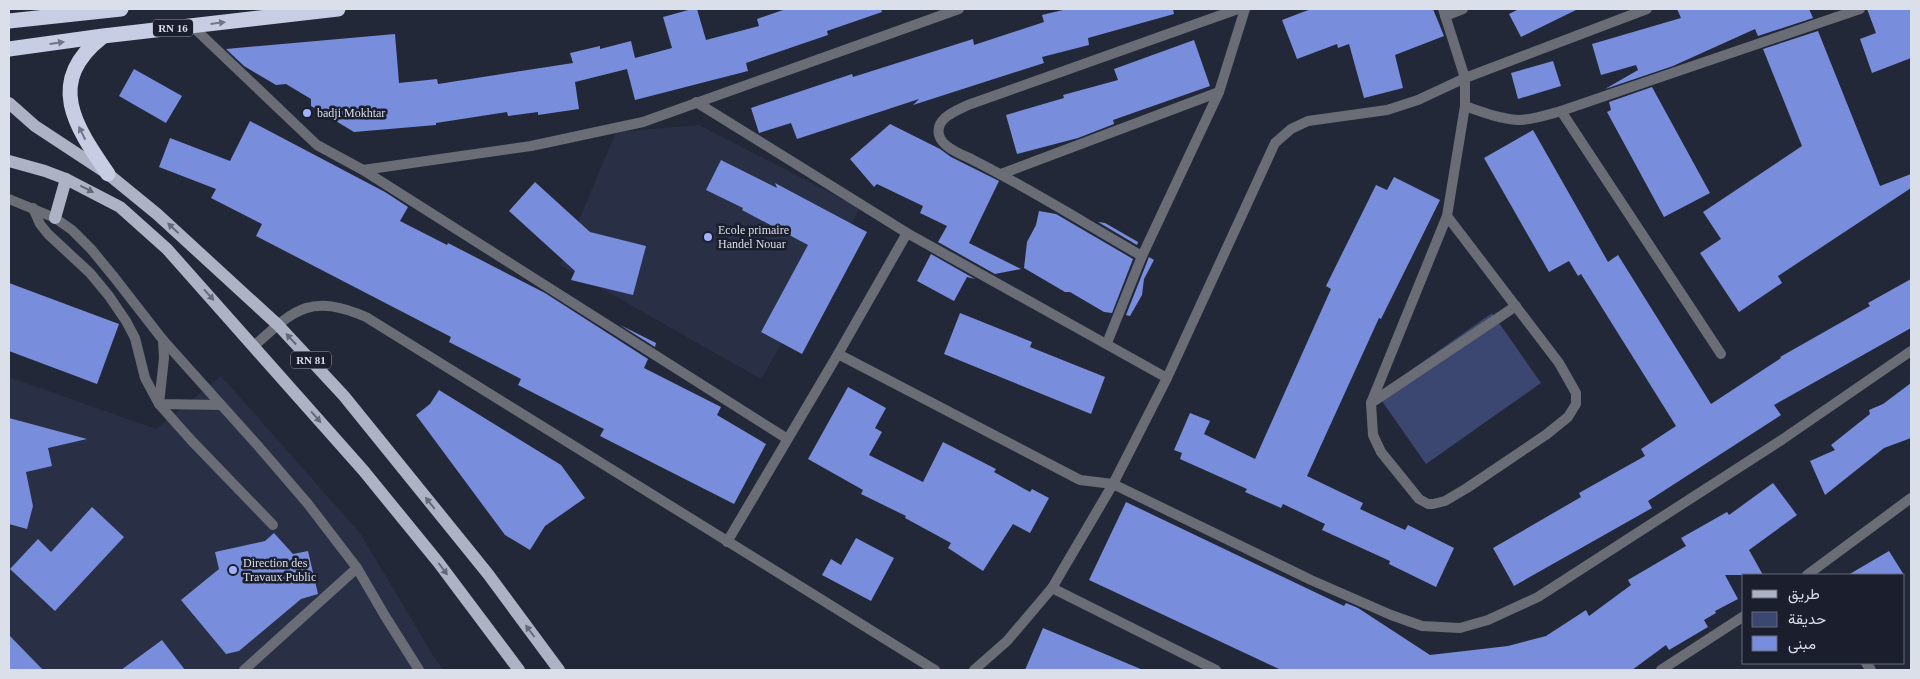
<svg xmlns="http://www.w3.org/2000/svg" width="1920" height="679" font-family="'Times New Roman',Vazirmatn,serif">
<rect width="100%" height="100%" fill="#232838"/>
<g fill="#292f45">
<path d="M699 125 860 208 761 379 560 265 616 132Z"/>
<path d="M221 376 360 533 434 657 444 670H9V377L156 429Z"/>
</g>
<path fill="#3c4771" d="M1492 313 1541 383 1426 464 1377 394Z"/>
<g fill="#788ddc">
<path d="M692 9H697L706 40 759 26 757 19 786 9H881L882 12 827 31 828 35 746 63 748 71 635 100 627 69 575 82 579 109 538 115V112L508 116 507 112 436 123V125L354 132 311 106V99L286 84 276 85 244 66 226 49 395 34 399 83 437 79 438 84 573 63 570 53 600 46V49L631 41 635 58 672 48 663 17Z"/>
<path d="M1067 9H1173L1174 14 1088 38 1089 45 1042 57 1044 63 913 105 919 99 797 139 791 123 759 133 751 108 852 74 853 77 973 39 974 45 1044 22 1042 15Z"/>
<path d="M1311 9H1433L1444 36 1395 55 1403 88 1364 98 1349 44 1338 48 1337 44 1297 59 1282 20Z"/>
<path d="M1519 9H1578L1521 37 1509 14Z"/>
<path d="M1677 9H1809L1813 18 1758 36 1755 29 1673 66 1605 89 1638 70 1636 65 1601 75 1592 44 1681 18Z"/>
<path d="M1867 9H1911V58L1872 73 1860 39 1876 33Z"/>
<path d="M1818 31 1880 186 1911 174V188L1778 276 1782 283 1739 312 1700 253 1721 239 1703 212 1802 146 1763 49Z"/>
<path d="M1194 40 1210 86 1113 120 1114 124 1078 138 1017 154 1006 115 1064 98 1063 95 1118 80 1114 69Z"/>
<path d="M1553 61 1561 86 1518 99 1511 73Z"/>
<path d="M134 69 182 96 166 123 119 96Z"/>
<path d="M1652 87 1710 193 1664 217 1607 112 1611 110 1609 102Z"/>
<path d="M250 121 385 192 408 207 400 221 447 245 448 243 545 293 648 359 644 368 721 407 717 415 766 444 734 504 600 436 604 429 518 385 521 379 449 342 451 337 256 236 262 224 211 198 216 189 159 167 170 138 230 161Z"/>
<path d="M890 124 940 149 951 157 999 181 969 243 1021 269 995 274 938 242 947 226 920 213 923 206 877 184 874 187 850 159Z"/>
<path d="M1533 130 1608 262 1618 255 1711 404 1781 358 1780 357 1870 306 1868 303 1911 279V328L1774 405 1781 415 1648 501 1652 508 1514 586 1493 548 1581 497 1579 493 1645 456 1641 449 1676 426 1581 274 1578 276 1569 261 1549 272 1484 158Z"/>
<path d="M721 160 777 188 775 183 867 232 802 354 761 332 808 245 742 210 743 208 706 190Z"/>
<path d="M1394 177 1440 200 1381 319 1379 318 1307 476 1363 503 1360 509 1405 530 1408 525 1454 548 1436 587 1389 564 1390 561 1322 530 1325 524 1283 504 1281 508 1245 492 1247 489 1180 459 1182 453 1174 450 1190 413 1210 421 1204 434 1255 459 1331 289 1326 286 1376 185 1387 190Z"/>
<path d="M535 182 590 232 646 246 633 295 571 280 575 271 509 211Z"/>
<path d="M1039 211 1056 214 1133 259 1112 313 1104 312 1070 292H1065L1024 268 1027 242 1036 225Z"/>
<path d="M1098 222 1105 223 1138 242 1137 245Z"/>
<path d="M931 254 975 279 967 277 954 301 917 281Z"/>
<path d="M1149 257 1154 260 1144 279 1142 295 1130 316 1126 315Z"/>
<path d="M9 283 119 324 97 384 9 351Z"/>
<path d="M960 313 1032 342 1030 347 1105 377 1091 414 944 354Z"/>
<path d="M620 325 656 343 655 347Z"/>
<path d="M1911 383V438L1884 448 1825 495 1810 461 1835 450 1831 445 1870 414 1869 410 1883 404Z"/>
<path d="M848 387 886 408 875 428 882 432 869 455 923 482 943 442 996 469 994 472 1030 492 1032 489 1049 498 1030 533 1013 524 983 571 948 548 951 543 905 518 906 516 861 494 863 490 808 459Z"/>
<path d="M439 390 561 465 585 498 545 526 530 550 505 535 416 415 430 404Z"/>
<path d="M9 418 87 439 48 448 52 466 26 472 33 506 27 529 9 524Z"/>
<path d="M1773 483 1797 515 1749 550 1763 575H1725L1738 599 1715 611 1716 613 1704 620 1708 627 1669 650 1666 645 1632 670H1281L1089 580 1126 502 1344 606 1346 603 1358 608 1430 655 1508 646 1546 636 1586 610 1589 616 1631 585 1628 580 1686 546 1681 538 1727 512 1729 515Z"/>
<path d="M92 507 124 537 55 611 10 569 38 539 51 552Z"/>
<path d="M274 533 293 554 308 551 318 594 301 599 239 651 226 654 181 600 219 569 215 552 265 541Z"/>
<path d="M856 538 894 558 871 601 822 575 831 559 841 565Z"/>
<path d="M1889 551 1904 575H1848Z"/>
<path d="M1043 628 1143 670H1025Z"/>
<path d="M9 635 43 670H9Z"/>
<path d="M162 640 185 670H121Z"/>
</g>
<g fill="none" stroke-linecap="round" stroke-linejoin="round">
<g stroke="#6a6d76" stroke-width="10">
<path d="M33 208 40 224 48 234 90 273 109 296 126 321 135 338 145 378 159 404 191 440 273 525"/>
<path d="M163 340 164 358 159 404 221 405"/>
<path d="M244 670 357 568"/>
</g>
<g stroke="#6a6d76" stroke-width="10">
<path d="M1443 9 1465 78V106L1447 216 1371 403 1373 435 1381 452 1419 499 1428 504H1433L1445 501 1467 488 1547 434 1568 417 1576 404V393L1559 363 1447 216"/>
<path d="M1445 16 1463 9"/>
<path d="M192 26 317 145 363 170 786 438"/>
<path d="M696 102 907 233 1167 378"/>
<path d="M1465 106C1482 112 1500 119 1518 120 1532 120 1547 115 1561 111L1860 9"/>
<path d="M1561 111 1721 354"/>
<path d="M363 170 531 146 643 122 959 9"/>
<path d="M1001 174 1219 92"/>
<path d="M9 199 55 218 72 230 91 249 114 277 163 340 259 447 308 504 357 568 385 616 419 670"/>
<path d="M1142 256C1086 224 1032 190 975 161 964 155 942 148 939 135 935 118 956 111 968 105L1238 9"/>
<path d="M1107 343 1142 256 1219 92 1245 9"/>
<path d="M254 346C295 309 310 293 366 317L935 670"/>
<path d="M838 354 1080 480 1113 484 1311 580 1391 615 1422 626 1460 628 1488 620 1538 597 1783 439 1911 351"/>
<path d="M1371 403 1516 306"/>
<path d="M727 542 838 354 907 233"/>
<path d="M1807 575 1911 498"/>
<path d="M1052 588 1216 670"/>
<path d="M1866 663 1871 670"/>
<path d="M974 670 1007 641 1052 588 1113 484 1167 378 1275 143 1291 129 1308 121 1387 110 1418 100 1465 78 1647 9"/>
<path d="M1661 670 1744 616"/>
</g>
<g stroke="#adb2c4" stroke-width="12">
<path d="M9 103 35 126 108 174 157 214 278 325 344 396 488 574 559 670"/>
<path d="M9 161 45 171 66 179 120 207 167 249 363 470 438 562 519 670"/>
<path d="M55 218 66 179"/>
</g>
<g stroke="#c7cde3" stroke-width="15">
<path d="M9 21 121 9"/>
<path d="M102 37C45 82 75 126 108 174"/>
<path d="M9 49 103 36 338 9"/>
</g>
</g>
<defs><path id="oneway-solid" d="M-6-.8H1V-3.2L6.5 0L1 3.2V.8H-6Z" transform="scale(1.25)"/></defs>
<g fill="#707688">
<use href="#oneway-solid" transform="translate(218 23) rotate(-7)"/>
<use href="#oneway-solid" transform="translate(57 43) rotate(-8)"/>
<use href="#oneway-solid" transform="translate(82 133) rotate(-116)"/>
</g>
<g fill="#646878">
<use href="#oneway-solid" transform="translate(87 189) rotate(27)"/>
<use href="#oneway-solid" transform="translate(173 228) rotate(-137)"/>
<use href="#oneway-solid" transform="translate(209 295) rotate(48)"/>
<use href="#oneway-solid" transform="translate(291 339) rotate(-133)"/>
<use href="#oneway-solid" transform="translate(316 417) rotate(49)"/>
<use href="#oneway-solid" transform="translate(430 503) rotate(-129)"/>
<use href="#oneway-solid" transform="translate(443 569) rotate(53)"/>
<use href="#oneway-solid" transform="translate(530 631) rotate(-127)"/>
</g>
<g fill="#9fb3fd" stroke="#1a1e2d" stroke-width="2">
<circle cx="307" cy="113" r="5"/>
<circle cx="708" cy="237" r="5"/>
<circle cx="233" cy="570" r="5"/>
</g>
<g text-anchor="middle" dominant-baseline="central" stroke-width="5" stroke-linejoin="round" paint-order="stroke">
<g fill="#1a1e2d" stroke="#a1a5b1" stroke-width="1">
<rect x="153" y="19.5" width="40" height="17" rx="4"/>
<rect x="291" y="351.5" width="40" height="17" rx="4"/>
</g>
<g font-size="11" font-weight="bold" fill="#dbdfea">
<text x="173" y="28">RN 16</text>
<text x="311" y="360">RN 81</text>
</g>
<g font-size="12" fill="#dbdfea" stroke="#1a1e2d" text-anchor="start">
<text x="317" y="113">badji Mokhtar</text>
<text x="718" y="230">Ecole primaire<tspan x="718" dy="14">Handel Nouar</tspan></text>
<text x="243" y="563">Direction des<tspan x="243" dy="14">Travaux Public</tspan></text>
</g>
</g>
<rect width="1920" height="679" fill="none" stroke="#dbdfea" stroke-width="20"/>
<rect x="1742" y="574" width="162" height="90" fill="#1a1e2d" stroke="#676b79"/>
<rect x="1752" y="590" width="25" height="8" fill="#adb2c4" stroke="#676b79"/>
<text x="1788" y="599" font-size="15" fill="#dbdfea">طريق</text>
<rect x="1752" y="612" width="25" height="15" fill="#3c4771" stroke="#676b79"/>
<text x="1788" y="624" font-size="15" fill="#dbdfea">حديقة</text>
<rect x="1752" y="636" width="25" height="15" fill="#788ddc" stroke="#676b79"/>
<text x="1788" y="649" font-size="15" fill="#dbdfea">مبنى</text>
</svg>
